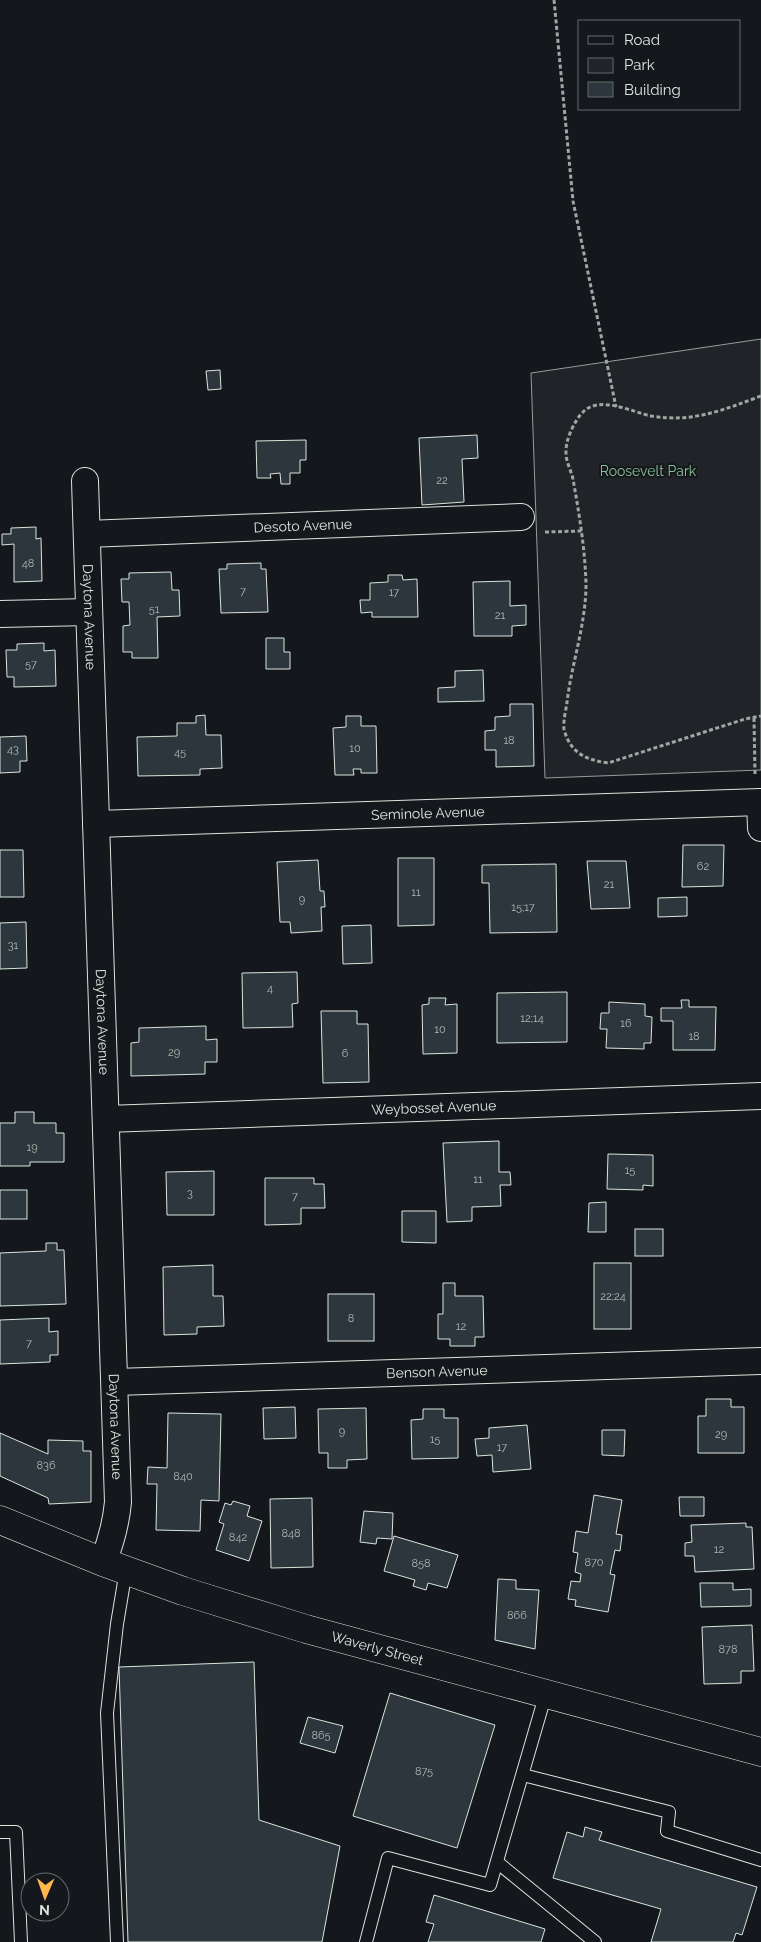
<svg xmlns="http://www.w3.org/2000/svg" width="761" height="1942" font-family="Raleway,sans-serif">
<rect width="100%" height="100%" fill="#14181c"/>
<path fill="#202428" stroke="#939e99" d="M761 339V770L545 778 531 373Z"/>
<g fill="#2c363c" stroke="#d8e6dc">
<path d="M220 370 221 389 208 390 206 371Z"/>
<path d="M477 435 478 458 462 459 464 502 422 505 419 438Z"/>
<path d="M306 440V460H300V473H290V484H281L280 473 270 474 271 478H257L256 441Z"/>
<path d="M36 527V539L41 538 42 581 14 582V544L2 545V534H11V528Z"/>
<path d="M261 563V569H266L268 612 221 613 219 569H227V564Z"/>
<path d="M171 572 172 590H179L180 616 157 617 158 658H132V652H123V626L130 625 129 602H122L121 579H129V573Z"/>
<path d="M388 575H402L403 580 417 579 418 617H372V612L361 613 360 600H370V583L388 582Z"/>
<path d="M510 581V606L526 605V625L512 626V636H474L473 582Z"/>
<path d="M266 638H284V652H290V669H266Z"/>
<path d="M44 643V651L55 650 56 686 14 687V677H7L6 650H17V644Z"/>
<path d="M483 670 484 701 438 702V688L455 687V671Z"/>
<path d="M510 704H533L534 766 496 767V750H485V731L495 730V717L510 716Z"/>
<path d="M205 715 206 735H221L222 768 200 769V775L138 776 137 737 177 736V723H196V716Z"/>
<path d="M346 716H361V726H376L377 773H361V769H353L354 775H335L333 728 346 727Z"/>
<path d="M26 736 27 761H20V772L0 773V737Z"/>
<path d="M683 845H724L723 886 682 887Z"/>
<path d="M0 850H23L24 897H0Z"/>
<path d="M398 858H434V925L398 926Z"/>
<path d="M318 860 320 891H324L325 907H321L322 931 291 933 290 922H280L277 862Z"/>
<path d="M587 861H626L630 908 591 909Z"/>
<path d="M556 864 557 932 490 933 489 883H482V865Z"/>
<path d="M687 897V916L658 917V898Z"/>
<path d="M26 922 27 968 0 969V923Z"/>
<path d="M371 925 372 963 343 964 342 926Z"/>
<path d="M297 972 298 1003 292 1004 293 1027 243 1028 242 973Z"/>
<path d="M567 992V1042L497 1043V993Z"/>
<path d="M429 998H446L445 1005 457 1004V1053L423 1054 422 1005 429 1004Z"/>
<path d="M681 1000H689V1007H716L715 1050H673V1021H661V1008H682Z"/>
<path d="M609 1002 645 1004V1016L652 1017 651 1043H644V1049L606 1048 607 1029H600L601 1013H609Z"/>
<path d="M321 1011H357V1024H368L369 1082 323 1083Z"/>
<path d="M206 1026V1040L217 1039V1062H205V1074L131 1076V1043L139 1042V1028Z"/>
<path d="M15 1112H34V1123H56V1133H64V1162H30V1166H0V1123H15Z"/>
<path d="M499 1141V1172H510L511 1185H500L501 1206 472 1207V1221L447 1222 443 1143Z"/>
<path d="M608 1154 653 1155V1186L643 1185V1190L607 1189Z"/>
<path d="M214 1171V1215H167L166 1172Z"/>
<path d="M265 1178H314V1184H324L325 1208H301V1224L265 1225Z"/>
<rect x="0" y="1190" width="27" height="29"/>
<path d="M606 1202V1232H588L589 1203Z"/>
<path d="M402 1211H436V1243L402 1242Z"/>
<rect x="635" y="1229" width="28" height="27"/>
<path d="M46 1243H57V1250H64L66 1304 0 1306V1253L46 1251Z"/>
<rect x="594" y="1263" width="37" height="66"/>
<path d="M213 1265V1296H223L224 1326 197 1327V1334L164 1335 163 1267Z"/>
<path d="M443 1283H455V1296H483L484 1337H475V1346H450V1339H438V1314H443Z"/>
<rect x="328" y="1294" width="46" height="47"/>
<path d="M49 1318V1332L58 1331V1355H50V1362L0 1364V1320Z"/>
<path d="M706 1399H731V1407H744V1453H698V1416H706Z"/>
<path d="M295 1407 296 1438 264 1439 263 1408Z"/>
<path d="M366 1408 367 1459 347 1460V1468H328V1453H319L318 1409Z"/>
<path d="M423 1409H444V1418H458V1458L412 1459 411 1420 423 1419Z"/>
<path d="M168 1413 221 1414 219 1501 201 1500 200 1531 156 1530 157 1484H147L148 1467 167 1468Z"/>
<path d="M527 1425 531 1469 493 1472 492 1455 477 1456 475 1439 489 1438V1428Z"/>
<path d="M602 1430H625L624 1456 602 1455Z"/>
<path d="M0 1433 48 1454V1440L83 1441V1451H91V1502L49 1504 48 1498 0 1476Z"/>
<path d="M594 1495 622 1500 616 1534 622 1535 620 1551 615 1550 610 1574 615 1575 608 1612 575 1606 576 1600 568 1599 571 1581 580 1582 581 1574 575 1572 578 1553 573 1552 576 1531 588 1533Z"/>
<path d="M679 1497H704V1516H680Z"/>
<path d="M312 1498 313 1567 271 1568 270 1499Z"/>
<path d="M233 1501 250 1506 247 1516 262 1521 249 1561 216 1550 224 1524 219 1522 225 1503 231 1505Z"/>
<path d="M364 1511 393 1513 392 1539 377 1538 376 1544 360 1542Z"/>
<path d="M746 1523V1527H752L754 1569 695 1572 694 1556H685V1543L692 1542 691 1525Z"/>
<path d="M394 1536 458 1555 447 1588 428 1583 426 1590 413 1586 415 1580 384 1571Z"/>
<path d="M498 1579 516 1580V1589L539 1590 535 1649 495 1640Z"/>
<path d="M700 1583H733V1590L751 1589V1606L701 1607Z"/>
<path d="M752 1625 754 1671H741V1683L704 1684 702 1627Z"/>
<path d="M254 1662 259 1820 340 1846 322 1942H128L119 1667Z"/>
<path d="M390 1693 495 1725 457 1848 353 1816Z"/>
<path d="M308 1717 343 1726 335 1753 300 1743Z"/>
<path d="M585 1827 602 1832 599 1840 757 1887 742 1935 736 1933 733 1942H651L661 1909 553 1878 567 1832 583 1837Z"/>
<path d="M434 1895 545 1929 541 1942H428L434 1924 426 1922Z"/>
</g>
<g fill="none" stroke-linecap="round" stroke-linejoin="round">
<defs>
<g id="lane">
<path d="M523 1775 669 1812 667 1831 761 1860"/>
<path d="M0 1832H16L21 1942"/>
<path d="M497 1862 595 1942"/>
<path d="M117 1942 107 1713 117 1624 126 1570"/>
<path d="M366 1942 388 1858 490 1885 546 1693"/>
</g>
<g id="street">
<path id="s1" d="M85 481 118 1502C116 1524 111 1542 103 1562"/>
<path id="s2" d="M87 534 521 517"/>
<path d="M0 614 89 612"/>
<path d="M760 802 761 828"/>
<path id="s3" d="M96 824 761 802"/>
<path id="s4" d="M106 1119 761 1096"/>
<path id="s5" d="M115 1382 761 1361"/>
</g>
<g id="primary">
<path id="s6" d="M0 1520 103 1562 183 1591 306 1629 761 1752"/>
</g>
</defs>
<use href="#lane" stroke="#d8e6dc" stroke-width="14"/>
<use href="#street" stroke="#d8e6dc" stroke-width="28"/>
<use href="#primary" stroke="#d8e6dc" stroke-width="29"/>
<g stroke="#9da8a2" stroke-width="3" stroke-dasharray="4 2.5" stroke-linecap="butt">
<path d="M554 0 573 201 616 407"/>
<path d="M761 396C723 410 693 423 651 416 632 412 600 395 583 412 574 421 565 441 566 453 566 462 571 470 573 479 579 513 585 548 586 584 586 624 572 662 567 702 566 710 563 721 564 729 570 753 586 760 608 763L745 719 761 716"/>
<path d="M545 532 582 531"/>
<path d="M754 718 755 774"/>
</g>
<use href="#lane" stroke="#14181c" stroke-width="12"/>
<use href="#street" stroke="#14181c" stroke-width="26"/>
<use href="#primary" stroke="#14181c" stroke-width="28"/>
</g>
<g text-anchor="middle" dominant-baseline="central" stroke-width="4" stroke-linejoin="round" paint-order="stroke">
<g font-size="11" fill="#adbab4">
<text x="442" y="480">22</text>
<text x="28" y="563">48</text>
<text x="243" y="591">7</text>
<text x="394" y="592">17</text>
<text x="154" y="609">51</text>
<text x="500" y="615">21</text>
<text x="31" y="664">57</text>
<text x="509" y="740">18</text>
<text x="355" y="748">10</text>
<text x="13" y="749">43</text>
<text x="180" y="752">45</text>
<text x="703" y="866">62</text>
<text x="609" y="884">21</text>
<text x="416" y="892">11</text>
<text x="302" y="899">9</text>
<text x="523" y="907">15;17</text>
<text x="13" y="945">31</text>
<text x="270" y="988">4</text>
<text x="532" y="1018">12;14</text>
<text x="626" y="1023">16</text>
<text x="440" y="1029">10</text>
<text x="694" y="1036">18</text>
<text x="174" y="1052">29</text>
<text x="345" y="1053">6</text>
<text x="32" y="1147">19</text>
<text x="630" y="1170">15</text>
<text x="478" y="1179">11</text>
<text x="190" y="1193">3</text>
<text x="295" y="1196">7</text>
<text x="613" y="1296">22;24</text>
<text x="351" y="1318">8</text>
<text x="461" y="1326">12</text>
<text x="29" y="1343">7</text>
<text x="342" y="1431">9</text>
<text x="721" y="1434">29</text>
<text x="435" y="1439">15</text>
<text x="502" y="1447">17</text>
<text x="46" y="1465">836</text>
<text x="183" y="1476">840</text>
<text x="291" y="1533">848</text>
<text x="238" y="1537">842</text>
<text x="719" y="1549">12</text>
<text x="594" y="1562">870</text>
<text x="421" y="1563">858</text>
<text x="517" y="1615">866</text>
<text x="728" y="1649">878</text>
<text x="321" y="1735">865</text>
<text x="424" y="1771">875</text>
</g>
<g font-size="14" fill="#8ac095" stroke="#14181c">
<text x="648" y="471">Roosevelt Park</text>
</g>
<g font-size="14" fill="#d8e6dc" stroke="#14181c">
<text stroke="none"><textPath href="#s2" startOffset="216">Desoto Avenue</textPath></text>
<text stroke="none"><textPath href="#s1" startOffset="136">Daytona Avenue</textPath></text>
<text stroke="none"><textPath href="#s3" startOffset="332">Seminole Avenue</textPath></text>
<text stroke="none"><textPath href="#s1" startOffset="541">Daytona Avenue</textPath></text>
<text stroke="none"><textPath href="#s4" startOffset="328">Weybosset Avenue</textPath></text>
<text stroke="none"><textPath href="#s5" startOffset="322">Benson Avenue</textPath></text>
<text stroke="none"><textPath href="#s1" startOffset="946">Daytona Avenue</textPath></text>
<text stroke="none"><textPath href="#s6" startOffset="399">Waverly Street</textPath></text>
</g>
</g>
<rect x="578" y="20" width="162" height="90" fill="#14181c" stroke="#626a69"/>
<rect x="588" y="36" width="25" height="8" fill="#14181c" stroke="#626a69"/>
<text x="624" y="45" font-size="15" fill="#d8e6dc">Road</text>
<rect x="588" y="58" width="25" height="15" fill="#202428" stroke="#626a69"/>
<text x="624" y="70" font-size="15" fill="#d8e6dc">Park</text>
<rect x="588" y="82" width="25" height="15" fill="#2c363c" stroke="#626a69"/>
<text x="624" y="95" font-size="15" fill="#d8e6dc">Building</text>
<g transform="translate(45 1897) rotate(182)"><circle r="24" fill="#14181c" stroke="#626a69"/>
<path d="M0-4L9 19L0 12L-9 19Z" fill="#ffb74d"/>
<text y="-8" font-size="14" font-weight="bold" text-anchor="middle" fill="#d8e6dc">N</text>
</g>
</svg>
